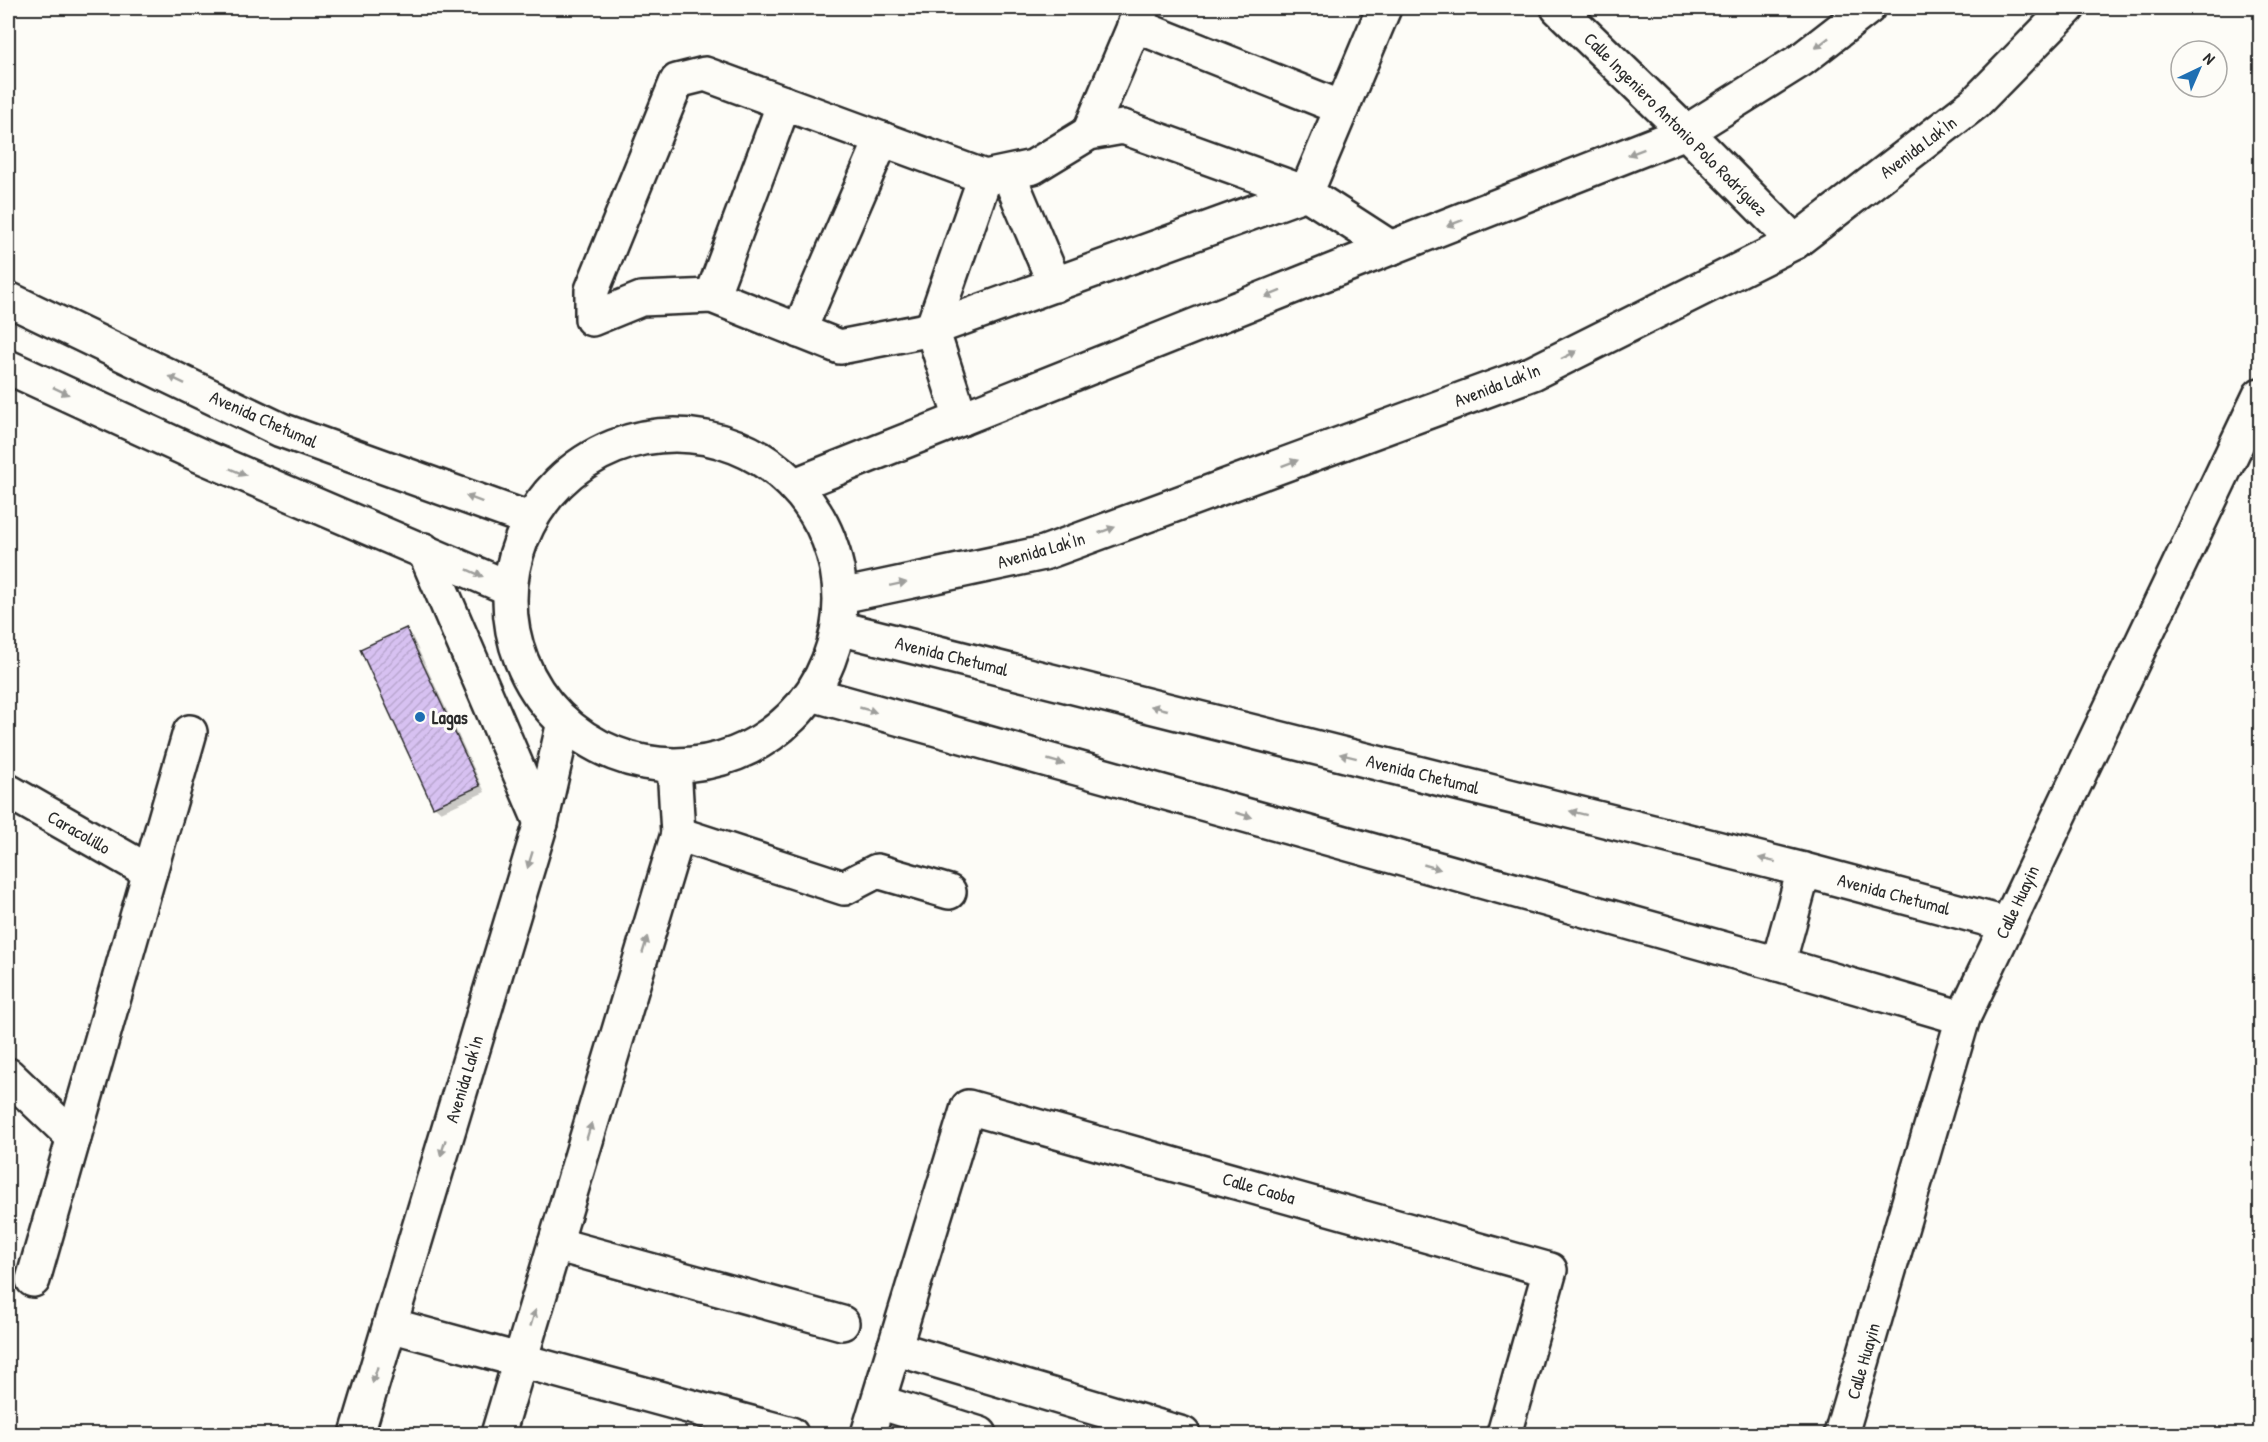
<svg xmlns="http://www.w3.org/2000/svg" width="2268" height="1442" font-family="'Patrick Hand',sans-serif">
<defs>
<pattern id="building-hatch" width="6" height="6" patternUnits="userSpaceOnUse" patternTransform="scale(1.5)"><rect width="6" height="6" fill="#d7c1f1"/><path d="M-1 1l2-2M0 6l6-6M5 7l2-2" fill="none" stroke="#b9a6cf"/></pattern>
</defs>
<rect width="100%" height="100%" fill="#fdfcf7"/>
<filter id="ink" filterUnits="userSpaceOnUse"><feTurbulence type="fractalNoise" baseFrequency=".0167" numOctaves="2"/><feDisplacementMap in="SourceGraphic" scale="12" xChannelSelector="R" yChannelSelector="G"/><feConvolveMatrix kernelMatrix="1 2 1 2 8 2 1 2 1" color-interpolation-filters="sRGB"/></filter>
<g filter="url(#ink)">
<path fill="#0003" d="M406 629 412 636 485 792 441 812 434 806Z"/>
<path fill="url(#building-hatch)" stroke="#2b2b2b" stroke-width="1.5" d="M406 628 480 786 433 807 360 649Z"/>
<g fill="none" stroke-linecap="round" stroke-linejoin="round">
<defs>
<g id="minor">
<path d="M1384 8 1306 193 932 329 840 347 712 296 641 299 592 319V290L677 81 705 74 985 177 1033 167 1089 133 1123 127 1306 193 1391 248"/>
<path d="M1558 8 1686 132 1795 242"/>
<path d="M1134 25 1342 108"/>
<path d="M1089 133 1142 8"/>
<path d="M1008 173 1055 285"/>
<path d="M712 296 784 103"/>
<path d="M799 331 882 139"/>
<path d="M961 419 932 329 985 177"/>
<path d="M424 550 541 823"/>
<path d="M839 628 1804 870 2006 924"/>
<path d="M812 694 1778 964 1963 1018"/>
<path d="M8 791 150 872"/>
<path d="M678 834 844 888 877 871 949 892"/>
<path d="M1778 964 1804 870"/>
<path d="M8 1075 74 1138"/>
<path d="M555 1244 842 1323"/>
<path d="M33 1280 190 732"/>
<path d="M390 1325 791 1434"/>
<path d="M894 1348 1183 1434"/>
<path d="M879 1402 980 1434"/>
<path d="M868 1434 968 1107 1550 1270 1504 1434"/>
<path d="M1841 1434 1963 1018 2260 395"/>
</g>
<g id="major">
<path d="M8 299 281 430 529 519"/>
<path d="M8 367 199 455 509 588"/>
<circle cx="675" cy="600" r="165"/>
<path d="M795 485 1347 265 1686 132 1801 60 1868 8"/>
<path d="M841 596 1044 553 1533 373 1795 242 1975 103 2068 8"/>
<path d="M357 1434 541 823 564 722"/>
<path d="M498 1434 678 834 674 766"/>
</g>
</defs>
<use href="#minor" stroke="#2b2b2b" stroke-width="38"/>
<use href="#major" stroke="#2b2b2b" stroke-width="38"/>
<use href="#minor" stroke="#fdfcf7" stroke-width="33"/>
<use href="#major" stroke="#fdfcf7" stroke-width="33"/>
</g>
<defs><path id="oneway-solid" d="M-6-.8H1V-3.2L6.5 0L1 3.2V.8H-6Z" transform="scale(1.5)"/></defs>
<g fill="#9e9e9b">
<use href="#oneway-solid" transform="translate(1822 43) rotate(142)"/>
<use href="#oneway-solid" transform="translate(1636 152) rotate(159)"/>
<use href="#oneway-solid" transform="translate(1455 223) rotate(159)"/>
<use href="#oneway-solid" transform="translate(1273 294) rotate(158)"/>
<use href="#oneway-solid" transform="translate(1569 355) rotate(-27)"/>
<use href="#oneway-solid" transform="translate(177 380) rotate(-154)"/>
<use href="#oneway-solid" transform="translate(61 391) rotate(25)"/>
<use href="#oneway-solid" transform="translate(1290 463) rotate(-20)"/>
<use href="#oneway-solid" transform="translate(238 472) rotate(23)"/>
<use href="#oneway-solid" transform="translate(474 499) rotate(-160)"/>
<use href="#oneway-solid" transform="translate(1107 530) rotate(-20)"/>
<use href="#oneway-solid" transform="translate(475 573) rotate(24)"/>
<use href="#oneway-solid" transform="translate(898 584) rotate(-12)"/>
<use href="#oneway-solid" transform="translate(1159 708) rotate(-166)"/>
<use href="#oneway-solid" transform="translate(868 710) rotate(16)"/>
<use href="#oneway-solid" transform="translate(1348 756) rotate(-166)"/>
<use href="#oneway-solid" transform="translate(1056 762) rotate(16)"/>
<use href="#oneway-solid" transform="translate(1578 813) rotate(-166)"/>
<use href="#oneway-solid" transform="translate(1244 815) rotate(16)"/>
<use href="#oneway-solid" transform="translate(530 860) rotate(107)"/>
<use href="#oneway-solid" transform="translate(1767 860) rotate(-166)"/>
<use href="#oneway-solid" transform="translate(1432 867) rotate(16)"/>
<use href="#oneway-solid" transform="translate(645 945) rotate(-73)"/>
<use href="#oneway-solid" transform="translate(589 1131) rotate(-73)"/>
<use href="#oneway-solid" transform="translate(443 1148) rotate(107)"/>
<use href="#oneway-solid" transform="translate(533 1318) rotate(-73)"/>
<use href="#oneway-solid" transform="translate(375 1375) rotate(107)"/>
</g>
</g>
<circle fill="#1f6fb2" stroke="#fdfcf7" stroke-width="2" cx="420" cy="717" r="6"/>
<g text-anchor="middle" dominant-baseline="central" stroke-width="6" stroke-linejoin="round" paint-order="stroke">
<g font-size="18" fill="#2b2b2b" stroke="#fdfcf7">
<text transform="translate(1676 124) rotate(45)">Calle Ingeniero Antonio Polo Rodríguez</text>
<text transform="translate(1918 147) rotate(-37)">Avenida Lak'In</text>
<text transform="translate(1497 385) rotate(-21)">Avenida Lak'In</text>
<text transform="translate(264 419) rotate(24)">Avenida Chetumal</text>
<text transform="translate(1041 550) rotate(-16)">Avenida Lak'In</text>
<text transform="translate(952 656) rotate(14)">Avenida Chetumal</text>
<text transform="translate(1423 774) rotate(14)">Avenida Chetumal</text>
<text transform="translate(79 832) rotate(30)">Caracolillo</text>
<text transform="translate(1894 894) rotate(15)">Avenida Chetumal</text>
<text transform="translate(2017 902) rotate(-65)">Calle Huayin</text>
<text transform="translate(464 1079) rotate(-73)">Avenida Lak'In</text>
<text transform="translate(1259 1188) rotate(16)">Calle Caoba</text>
<text transform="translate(1863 1361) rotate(-74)">Calle Huayin</text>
</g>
<g font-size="18" font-weight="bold" fill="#2b2b2b" stroke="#fdfcf7" text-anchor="start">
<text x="432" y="717">Lagas</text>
</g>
</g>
<rect width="2268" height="1442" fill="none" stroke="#fdfcf7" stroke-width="30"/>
<rect x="15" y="15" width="2238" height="1412" fill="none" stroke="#2b2b2b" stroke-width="2" filter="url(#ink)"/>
<g transform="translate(2199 69) rotate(44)"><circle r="28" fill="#fdfcf7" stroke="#a9a8a5" stroke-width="1.5"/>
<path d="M0-4.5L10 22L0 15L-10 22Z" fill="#1f6fb2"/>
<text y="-9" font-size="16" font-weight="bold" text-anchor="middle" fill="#2b2b2b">N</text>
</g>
</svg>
